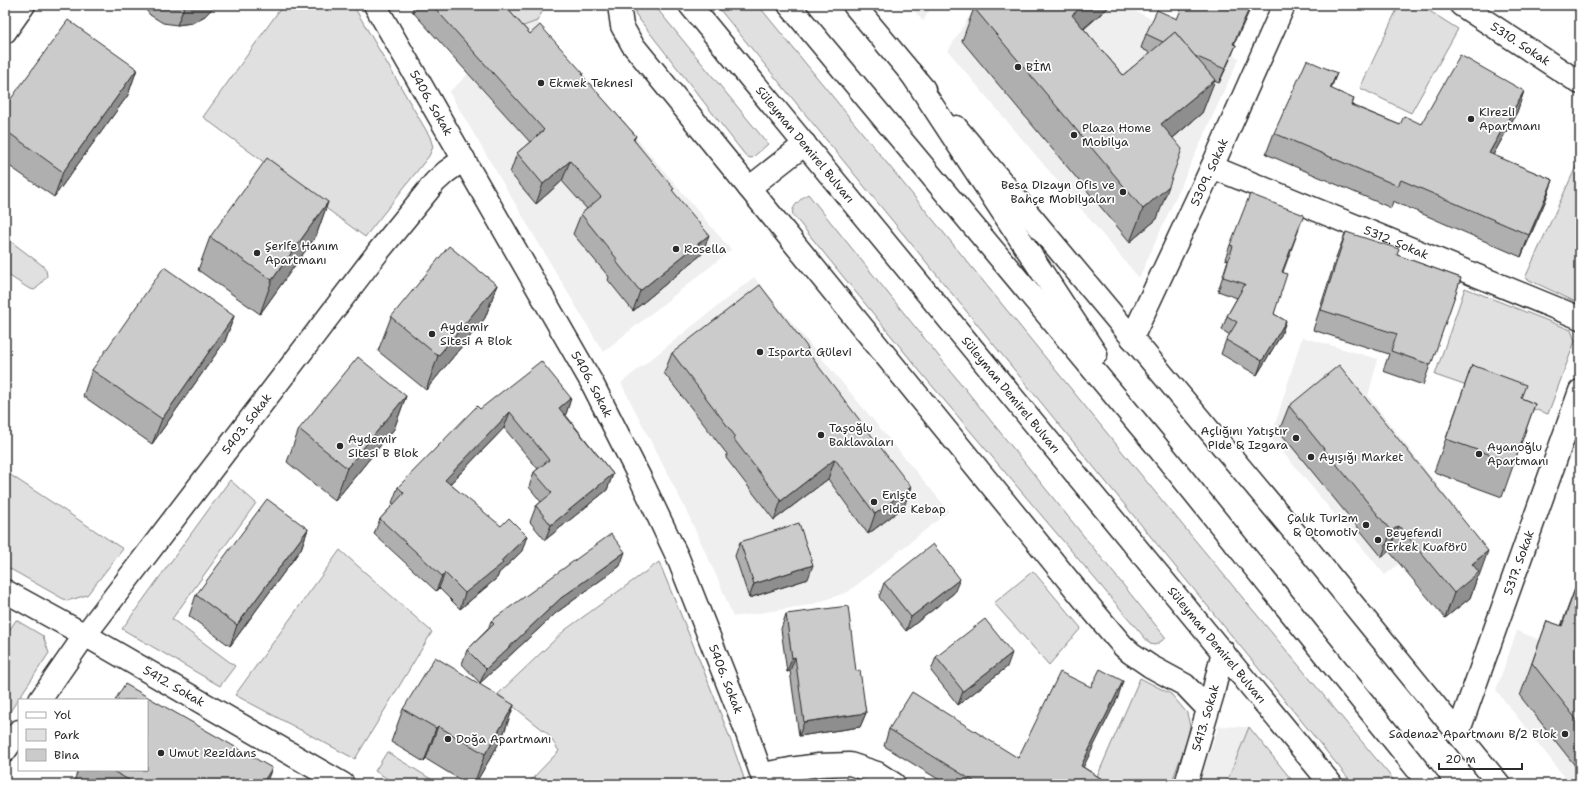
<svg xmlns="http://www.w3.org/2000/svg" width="1585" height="789" font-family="'Shantell Sans',sans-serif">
<rect width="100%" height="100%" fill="#fff"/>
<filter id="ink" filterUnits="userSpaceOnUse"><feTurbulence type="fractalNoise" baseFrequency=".025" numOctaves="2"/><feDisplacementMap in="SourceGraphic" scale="8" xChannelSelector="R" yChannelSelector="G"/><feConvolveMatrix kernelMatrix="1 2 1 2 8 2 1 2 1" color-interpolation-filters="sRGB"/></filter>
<g filter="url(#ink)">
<g fill="#efefef">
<path d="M909 5H933L923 21Z"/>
<path d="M976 5H1131L1130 9 1239 58 1139 278 948 51Z"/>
<path d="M537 21 731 250 603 352 449 92 518 28Z"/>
<path d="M754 277 949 511 848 592 810 605 733 617 720 584 686 510 621 383Z"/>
<path d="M1302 337 1378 359 1368 396 1460 514 1385 575 1271 438Z"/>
<path d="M1517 631 1580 656V784H1570L1496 690Z"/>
<path d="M1219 726 1249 727 1295 784H1198Z"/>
</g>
<g fill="#e0e0e0" stroke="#868686">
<path d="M283 5H353L430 137 433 147 429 156 365 237 203 117Z"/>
<path d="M499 5H546L537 21 518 28Z"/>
<path d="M639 5H654L768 144 752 158 747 157 742 151 639 19 635 13Z"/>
<path d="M716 5H758L1151 487 1397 784H1353Z"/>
<path d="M1399 5H1420L1458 29 1411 113 1360 88Z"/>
<path d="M1580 158V304L1525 278Z"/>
<path d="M808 194 1166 638 1155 645 1150 644 923 375 798 221C796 219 794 217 793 215 790 207 802 198 808 194Z"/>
<path d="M5 237 42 265 46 270 47 276 37 288 34 290 28 288 5 273Z"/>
<path d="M1465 288 1571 330 1575 341 1548 414 1435 375Z"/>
<path d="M6 472 123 549 87 595 67 601 5 566Z"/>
<path d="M230 480 256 503 172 619 235 666 220 686 122 629Z"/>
<path d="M340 550 432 632 355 759 235 695Z"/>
<path d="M659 562C689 635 721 709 746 784H527L559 751 548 734 498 694 565 630Z"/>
<path d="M1033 571 1081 628 1049 665 994 603Z"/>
<path d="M16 620 43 636 49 653 5 719V637Z"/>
<path d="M1140 678 1171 694 1187 713 1190 726 1187 741 1171 784H1105L1096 779Z"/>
<path d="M1249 727 1295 784H1226Z"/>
<path d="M387 752 439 784H396L375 771Z"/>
<path d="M830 777 854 781 861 784H797Z"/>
</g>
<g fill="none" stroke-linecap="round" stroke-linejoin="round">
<defs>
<g id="minor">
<path id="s1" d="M375 5 592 383 642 482 678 558 744 725 765 784"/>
<path d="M619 5 622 26 632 44 1095 613 1123 646 1131 653 1150 666 1185 685 1208 709"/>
<path d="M854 5 924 89"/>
<path id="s2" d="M1461 5 1580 83"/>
<path d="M5 32 24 5"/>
<path d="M956 127 1300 539 1499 784"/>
<path id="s3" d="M1212 167 1580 318"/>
<path d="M749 188 805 144"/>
<path id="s4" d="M1132 338 1212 167 1284 5"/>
<path id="s5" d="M5 591 85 635 343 784"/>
<path id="s6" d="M40 700 85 635 378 252 435 182 446 172 464 159"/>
<path id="s7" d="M1458 733 1580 391"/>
<path d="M5 751 19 731"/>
<path d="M762 774 790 769 819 765 850 764 877 773 894 784"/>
<path id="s8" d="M1186 784 1213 693 1223 651"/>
</g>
<g id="highway">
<path id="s9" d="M690 5 1331 784"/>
<path d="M789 5 1155 444 1429 784"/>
<path d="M911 73 1096 354"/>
</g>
</defs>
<use href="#minor" stroke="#2b2b2b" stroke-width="25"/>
<use href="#highway" stroke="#2b2b2b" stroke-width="25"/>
<use href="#minor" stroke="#fff" stroke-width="22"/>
<use href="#highway" stroke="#fff" stroke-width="22"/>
</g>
<g fill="#afafaf" stroke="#2b2b2b">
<path d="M142 5H216L205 16 192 23 177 25 163 23 150 15Z"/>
<path d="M415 5H504L530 34 583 73 582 76 636 136 634 140 673 192 702 254 633 311 608 280 609 277 573 234 581 214 587 209 562 181 536 204 510 173 517 153 530 142 412 11Z"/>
<path d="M1110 6 1084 29 1123 75 1150 53 1141 48 1146 34 1236 45 1230 59 1219 83 1214 81 1202 113 1173 138 1157 219 1130 242 962 41 974 8Z"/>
<path d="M137 69 128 95 54 197 5 163V107Z"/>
<path d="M1331 89 1354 99 1352 105 1400 125 1421 124 1524 91 1517 112 1493 155 1553 180 1545 202 1521 257 1393 201 1391 208 1266 154 1274 133Z"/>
<path d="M328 202 316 236 260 314 198 270 210 237Z"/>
<path d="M1299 229 1283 272 1274 314 1286 321 1281 335 1257 375 1221 354 1226 340 1230 335 1222 330 1227 316 1237 298 1218 291 1228 260 1225 259 1230 245Z"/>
<path d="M1346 232 1397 255 1461 278 1423 385 1383 371 1389 354 1313 330 1338 252Z"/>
<path d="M497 285 485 318 426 390 378 351 391 317Z"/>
<path d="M234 316 225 341 152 444 83 396 92 370Z"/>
<path d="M808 348 807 351 904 507 868 534 828 479 774 520 726 458 727 454 664 373 672 353Z"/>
<path d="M1472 365 1521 398 1535 404 1502 497 1434 472Z"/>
<path d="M406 396 394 429 335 501 287 462 299 429Z"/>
<path d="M571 398 566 414H565L613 474 607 490 545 540 530 522 536 506 541 502 529 487 534 472 538 469 504 428 450 484 522 551 499 573 497 578 460 609 439 588 436 591 374 534 380 519 394 504 392 503 398 487 480 409Z"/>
<path d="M1289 406 1479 576 1477 578 1470 598 1445 618 1389 551 1382 557 1279 431Z"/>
<path d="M308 529 301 549 230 646 189 616 196 595Z"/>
<path d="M740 542 808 579 749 598 735 556Z"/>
<path d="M620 566 556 613 480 683 462 664 467 650 488 629 491 621Z"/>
<path d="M1580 575V772L1520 696 1547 621 1561 626Z"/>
<path d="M884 583 954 593 906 631 879 597Z"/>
<path d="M786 614 856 671 866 713 860 727 799 736 790 671 787 672 781 629Z"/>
<path d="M936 657 1007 667 958 705 931 671Z"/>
<path d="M1091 687 1118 697 1083 767 1110 784H946L884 746 889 729 1018 758Z"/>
<path d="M514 705 502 738 475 784H467L426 759 424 762 391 742 403 709Z"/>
<path d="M78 770H147L266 784H73Z"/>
</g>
<g fill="#8e8e8e" stroke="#2b2b2b">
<path d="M185 5H216L205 16 192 23 177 25Z"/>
<path d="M1084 5H1111L1110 6 1060 48 1072 15Z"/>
<path d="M1251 5H1252L1228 58 1233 44Z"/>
<path d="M1236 45 1230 59 1219 83 1225 69Z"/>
<path d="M137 69 128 95 54 197 63 172Z"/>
<path d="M1337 73 1329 94 1330 88Z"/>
<path d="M1215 80 1202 113 1149 158 1161 124Z"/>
<path d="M1524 91 1517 112 1482 175 1489 153Z"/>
<path d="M570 161 562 181 536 204 543 184Z"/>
<path d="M1553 180 1545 202 1521 257 1529 235Z"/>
<path d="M1169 186 1157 219 1130 242 1143 209Z"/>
<path d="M328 202 316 236 260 314 272 280Z"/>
<path d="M709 235 702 254 633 311 640 291Z"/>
<path d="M497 285 485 318 426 390 438 356Z"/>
<path d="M234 316 225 341 152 444 162 419Z"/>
<path d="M1286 321 1281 335 1257 375 1262 361Z"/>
<path d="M406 396 394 429 335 501 347 468Z"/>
<path d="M571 398 566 414 554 423 559 408Z"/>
<path d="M510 412 504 428 439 495 445 480Z"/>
<path d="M835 459 828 479 774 520 781 501Z"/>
<path d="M613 474 607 490 545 540 551 525Z"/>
<path d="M911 487 904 507 868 534 875 514Z"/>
<path d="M1399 526 1389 551 1382 557 1391 531Z"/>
<path d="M308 529 301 549 230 646 237 625Z"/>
<path d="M527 536 522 551 499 573 497 578 460 609 465 593 501 561Z"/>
<path d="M1488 551 1479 576 1477 578 1470 598 1445 618 1454 593 1472 564Z"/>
<path d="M625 552 620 566 556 613 480 683 486 669 561 598Z"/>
<path d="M813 565 808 579 749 598 754 584Z"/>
<path d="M445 573 439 588 436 591 442 576Z"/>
<path d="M960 579 954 593 906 631 911 617Z"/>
<path d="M1012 653 1007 667 958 705 963 691Z"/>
<path d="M795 657 790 671 787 672 792 658Z"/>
<path d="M1123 681 1118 697 1076 782 1081 766Z"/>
<path d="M514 705 502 738 475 784H474L485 754Z"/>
<path d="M866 713 860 727 799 736 804 722Z"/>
<path d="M438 726 426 759 424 762 436 728Z"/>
<path d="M272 768 266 784H262Z"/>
</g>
<g fill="#cbcbcb" stroke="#2b2b2b">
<path d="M432 5H504L530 34 540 25 583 73 582 75 636 136 633 139 674 189 672 190 709 235 640 291 615 260 617 259 581 214 601 197 570 161 543 184 517 153 544 130Z"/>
<path d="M976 5H1084L1072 15 1123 75 1175 32 1215 80 1161 124 1182 149 1169 186 1143 209 974 8Z"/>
<path d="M1183 5H1251L1233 44 1236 45 1225 69 1195 56 1175 32 1163 42 1146 34 1157 10 1177 19Z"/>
<path d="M68 20 137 69 63 172 5 130V107Z"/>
<path d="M1460 55 1524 91 1489 153 1553 180 1529 235 1401 180 1398 186 1274 133 1307 60 1337 73 1330 88 1354 99 1351 105 1400 125 1404 116 1421 124Z"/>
<path d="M267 158 328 202 272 280 210 237Z"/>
<path d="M1250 194 1304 215 1282 272 1287 274 1274 314 1286 321 1262 361 1226 340 1237 322 1227 316 1245 284 1223 277 1233 246 1230 245Z"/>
<path d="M1346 232 1399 249 1397 255 1461 278 1431 365 1391 351 1397 334 1321 310Z"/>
<path d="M449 246 497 285 438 356 391 317Z"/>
<path d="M164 267 234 316 162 419 92 370Z"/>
<path d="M760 285 808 348 806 350 911 487 875 514 835 459 781 501 733 438 735 436 672 353Z"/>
<path d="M358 357 406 396 347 468 299 429Z"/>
<path d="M541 361 571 398 559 408 613 474 551 525 536 506 552 493 534 472 549 460 510 412 445 480 501 526 509 518 527 536 501 561 503 563 465 593 445 573 442 576 380 519 404 493 398 487 477 406 480 409Z"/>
<path d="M1339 365 1488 551 1472 564 1479 572 1454 593 1399 526 1391 531 1289 406Z"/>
<path d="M1472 365 1526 385 1521 398 1535 404 1514 463 1446 439Z"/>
<path d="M5 463 8 465 5 470Z"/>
<path d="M267 499 308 529 237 625 196 595Z"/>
<path d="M799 523 813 565 754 584 740 542Z"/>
<path d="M611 534 625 552 561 598 486 669 467 650 494 624 491 621Z"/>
<path d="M933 544 960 579 911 617 884 583Z"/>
<path d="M1580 575V724L1532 663 1547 621 1562 626Z"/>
<path d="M848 606 856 671 860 670 866 713 804 722 795 657 792 658 786 614Z"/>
<path d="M985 619 1012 653 963 691 936 657Z"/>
<path d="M435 657 514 705 485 754 438 726 436 728 403 709Z"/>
<path d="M1100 669 1123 681 1081 766 1110 784H978L889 729 912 692 1018 758 1060 672 1091 687Z"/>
<path d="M125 684 272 768 262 784H136L111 770H147V700H115Z"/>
</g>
</g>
<g fill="#2b2b2b" stroke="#fff" stroke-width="1.5">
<circle cx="1018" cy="67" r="4"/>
<circle cx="541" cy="83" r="4"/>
<circle cx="1471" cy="119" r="4"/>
<circle cx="1074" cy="135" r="4"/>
<circle cx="1123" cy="192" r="4"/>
<circle cx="676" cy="249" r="4"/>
<circle cx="257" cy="253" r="4"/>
<circle cx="432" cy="334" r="4"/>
<circle cx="760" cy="352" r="4"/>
<circle cx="821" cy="435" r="4"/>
<circle cx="1296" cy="438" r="4"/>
<circle cx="340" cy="446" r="4"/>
<circle cx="1479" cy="454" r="4"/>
<circle cx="1311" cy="457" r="4"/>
<circle cx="874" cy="502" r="4"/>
<circle cx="1366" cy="525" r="4"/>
<circle cx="1378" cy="540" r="4"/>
<circle cx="1565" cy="734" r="4"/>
<circle cx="448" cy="739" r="4"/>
<circle cx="161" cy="753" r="4"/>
</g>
<g text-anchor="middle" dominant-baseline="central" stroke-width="3.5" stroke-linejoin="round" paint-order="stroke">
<g font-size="12" fill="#2b2b2b" stroke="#fff">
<text stroke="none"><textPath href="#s2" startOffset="71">5310. Sokak</textPath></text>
<text stroke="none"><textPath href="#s1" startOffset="113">5406. Sokak</textPath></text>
<text stroke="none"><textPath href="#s9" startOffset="181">Süleyman Demirel Bulvarı</textPath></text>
<text stroke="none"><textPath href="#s4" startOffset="183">5309. Sokak</textPath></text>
<text stroke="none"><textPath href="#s3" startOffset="199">5312. Sokak</textPath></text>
<text stroke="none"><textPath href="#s1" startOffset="437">5406. Sokak</textPath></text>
<text stroke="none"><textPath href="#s9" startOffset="505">Süleyman Demirel Bulvarı</textPath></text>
<text stroke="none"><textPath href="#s6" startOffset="345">5403. Sokak</textPath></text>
<text stroke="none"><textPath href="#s7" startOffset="181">5317. Sokak</textPath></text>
<text stroke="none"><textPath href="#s9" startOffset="829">Süleyman Demirel Bulvarı</textPath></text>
<text stroke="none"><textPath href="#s1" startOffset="761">5406. Sokak</textPath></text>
<text stroke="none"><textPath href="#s5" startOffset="194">5412. Sokak</textPath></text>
<text stroke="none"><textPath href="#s8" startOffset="69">5413. Sokak</textPath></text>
</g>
<g font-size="12" fill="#2b2b2b" stroke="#fff" text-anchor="start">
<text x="1026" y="67">BİM</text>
<text x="549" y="83">Ekmek Teknesi</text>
<text x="1479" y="112">Kirezli<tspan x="1479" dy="14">Apartmanı</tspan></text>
<text x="1082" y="128">Plaza Home<tspan x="1082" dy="14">Mobilya</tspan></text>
<text x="1115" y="185" text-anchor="end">Besa Dizayn Ofis ve<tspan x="1115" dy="14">Bahçe Mobilyaları</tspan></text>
<text x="265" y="246">Şerife Hanım<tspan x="265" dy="14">Apartmanı</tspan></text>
<text x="684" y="249">Rosella</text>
<text x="440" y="327">Aydemir<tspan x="440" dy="14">Sitesi A Blok</tspan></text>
<text x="768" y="352">Isparta Gülevi</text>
<text x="829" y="428">Taşoğlu<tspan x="829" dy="14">Baklavaları</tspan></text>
<text x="1288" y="431" text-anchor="end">Açlığını Yatıştır<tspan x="1288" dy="14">Pide &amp; Izgara</tspan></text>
<text x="348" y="439">Aydemir<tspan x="348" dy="14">Sitesi B Blok</tspan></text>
<text x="1487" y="447">Ayanoğlu<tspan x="1487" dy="14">Apartmanı</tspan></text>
<text x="1319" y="457">Ayışığı Market</text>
<text x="882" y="495">Enişte<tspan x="882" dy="14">Pide Kebap</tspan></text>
<text x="1358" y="518" text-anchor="end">Çalık Turizm<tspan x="1358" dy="14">&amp; Otomotiv</tspan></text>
<text x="1386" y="533">Beyefendi<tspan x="1386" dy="14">Erkek Kuaförü</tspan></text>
<text x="1557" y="734" text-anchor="end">Sadenaz Apartmanı B/2 Blok</text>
<text x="456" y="739">Doğa Apartmanı</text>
<text x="169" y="753">Umut Rezidans</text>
</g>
</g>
<rect width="1585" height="789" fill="none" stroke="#fff" stroke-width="20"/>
<rect x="10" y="10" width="1565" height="769" fill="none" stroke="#2b2b2b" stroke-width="1.5" filter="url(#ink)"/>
<rect x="18" y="699" width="130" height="72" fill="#ffffff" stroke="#aaaaaa"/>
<rect x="26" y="712" width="20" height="6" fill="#ffffff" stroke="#aaaaaa"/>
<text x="54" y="719" font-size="12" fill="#2b2b2b">Yol</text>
<rect x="26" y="729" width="20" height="12" fill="#e0e0e0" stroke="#aaaaaa"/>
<text x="54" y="739" font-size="12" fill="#2b2b2b">Park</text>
<rect x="26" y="749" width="20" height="12" fill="#cbcbcb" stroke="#aaaaaa"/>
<text x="54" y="759" font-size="12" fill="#2b2b2b">Bina</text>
<path d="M1439 763v6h83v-6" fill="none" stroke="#2b2b2b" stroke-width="2"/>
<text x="1445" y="763" font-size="12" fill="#2b2b2b" stroke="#ffffff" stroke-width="3" paint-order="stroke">20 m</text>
</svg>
